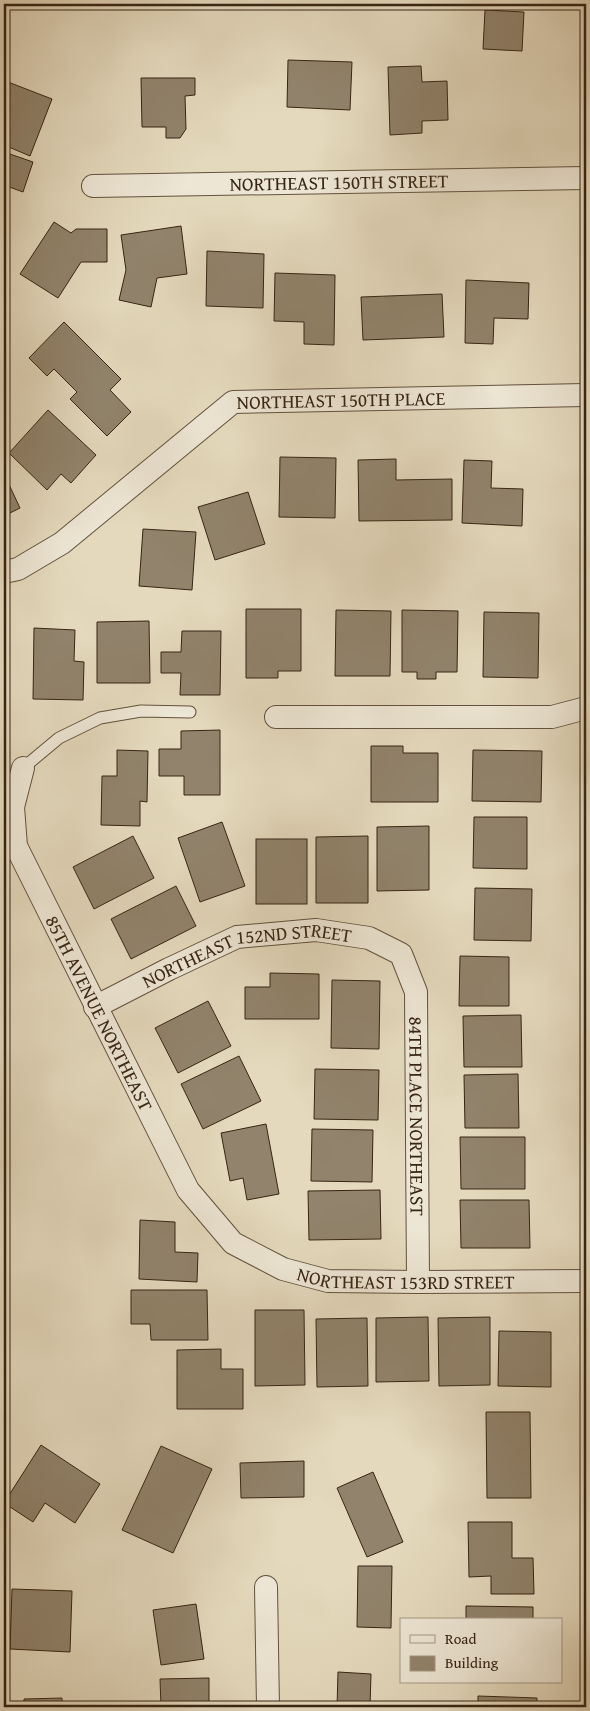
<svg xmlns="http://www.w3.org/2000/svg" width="590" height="1711" font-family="'Gentium Book Plus',serif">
<rect width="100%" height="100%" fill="#e4d9bd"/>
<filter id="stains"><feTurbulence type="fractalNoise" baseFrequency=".004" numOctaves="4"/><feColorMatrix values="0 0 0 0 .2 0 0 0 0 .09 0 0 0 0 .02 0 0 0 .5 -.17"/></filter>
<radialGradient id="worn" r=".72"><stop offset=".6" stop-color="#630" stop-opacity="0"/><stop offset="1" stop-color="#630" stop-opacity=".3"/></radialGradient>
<g fill="#91836c" stroke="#372514">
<path d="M485 10 524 12 522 51 483 49Z"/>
<path d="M288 60 352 62 350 110 287 107Z"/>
<path d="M421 66 422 82 447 81 448 120 422 121V133L390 135 388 67Z"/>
<path d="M141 78H195V95L185 96 186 129 180 138H166V127H142Z"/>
<path d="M8 82 52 99 30 156 4 145V92Z"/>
<path d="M4 152 33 162 23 192 4 185Z"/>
<path d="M54 222 71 233 76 229H107V262H81L58 298 20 274Z"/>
<path d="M181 226 187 274 157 278 151 307 119 300 126 270 121 235Z"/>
<path d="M207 251 264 254 263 308 206 306Z"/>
<path d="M275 273 335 275 334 345 304 344V322L274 321Z"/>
<path d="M466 280 529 283 528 319 494 318 493 344 465 343Z"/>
<path d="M442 294 444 337 363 340 361 297Z"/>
<path d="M64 322 121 379 110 390 131 412 107 436 70 399 77 392 54 369 47 376 29 358Z"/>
<path d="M48 410 96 455 71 483 61 474 47 490 9 453Z"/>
<path d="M280 457 336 458 335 518 279 517Z"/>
<path d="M396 459V480L452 479V520L359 521 358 460Z"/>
<path d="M464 460 492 461 491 488 523 489 522 526 462 523Z"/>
<path d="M4 474 20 508 4 516Z"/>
<path d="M248 492 265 544 215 560 198 507Z"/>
<path d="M143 529 196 532 192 590 139 586Z"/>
<path d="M246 609H301V671H278V678H246Z"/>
<path d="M336 610 391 611 390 676H335Z"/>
<path d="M402 610 458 611 457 672H436V679H417V672H402Z"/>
<path d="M484 612 539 613 538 678 483 677Z"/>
<path d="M149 621 150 683H97V622Z"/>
<path d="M34 628 75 630 74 661 84 662 83 700 33 699Z"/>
<path d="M182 631H221L220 695H180L181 673H161V652H181Z"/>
<path d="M220 730V795H184V776H159V749H181V731Z"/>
<path d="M371 746H403V753H438V802H371Z"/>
<path d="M117 750 148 751 147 802 140 801V826L101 825 102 776H117Z"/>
<path d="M473 750 542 751 541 802 472 801Z"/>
<path d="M474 817H527V869L473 868Z"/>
<path d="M222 822 245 886 200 902 178 838Z"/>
<path d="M429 826V890L377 891V827Z"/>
<path d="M133 836 154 878 94 909 73 867Z"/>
<path d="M368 836V903H316V837Z"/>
<rect x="256" y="839" width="51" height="65"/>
<path d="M176 886 196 926 131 959 111 919Z"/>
<path d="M475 888 532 889 531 941 474 940Z"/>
<path d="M460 956 509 957V1006H459Z"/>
<path d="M270 973 319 974V1019H245V987H270Z"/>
<path d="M332 980 380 981 379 1049 331 1048Z"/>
<path d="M208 1001 231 1046 178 1073 155 1028Z"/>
<path d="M521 1015 522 1067H464L463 1016Z"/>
<path d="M239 1056 261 1101 203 1129 181 1084Z"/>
<path d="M315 1069 379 1070 378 1120 314 1119Z"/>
<path d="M518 1074 519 1128H465L464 1075Z"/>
<path d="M266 1124 279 1194 247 1200 243 1178 230 1181 221 1133Z"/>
<path d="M312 1129 373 1130 372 1182 311 1181Z"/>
<path d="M460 1137H525V1189H461Z"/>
<path d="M380 1190 381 1239 309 1240 308 1191Z"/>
<path d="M460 1200H529L530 1248H461Z"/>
<path d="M140 1220 175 1222V1252L198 1253 197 1282 139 1279Z"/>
<path d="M131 1290H207L208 1340H151L150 1324H131Z"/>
<path d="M255 1310H304L305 1385 255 1386Z"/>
<path d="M428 1317 429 1381 376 1382V1318Z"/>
<path d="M490 1317V1385L439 1386 438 1318Z"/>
<path d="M367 1318 368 1386 317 1387 316 1319Z"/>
<path d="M499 1331 551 1332V1387L498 1386Z"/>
<path d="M221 1349V1369H243V1409H177V1350Z"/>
<path d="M486 1412H530L531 1498H487Z"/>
<path d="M41 1445 100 1484 75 1523 45 1503 33 1522 4 1503Z"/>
<path d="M161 1446 212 1469 173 1553 122 1530Z"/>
<path d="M304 1461V1497L241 1498 240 1463Z"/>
<path d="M373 1472 403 1542 367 1557 337 1488Z"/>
<path d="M468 1522H512V1558H533L534 1594H491V1576L469 1577Z"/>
<path d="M358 1566H392L391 1628 357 1627Z"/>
<path d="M12 1589 72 1591 70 1652 10 1649Z"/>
<path d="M196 1604 204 1659 161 1665 153 1610Z"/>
<path d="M466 1606 533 1607V1620H466Z"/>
<path d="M338 1672 371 1674 370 1707H337Z"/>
<path d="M209 1678V1707H161L160 1679Z"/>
<path d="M478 1696 537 1698V1707H478Z"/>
<path d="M62 1698V1707H24V1699Z"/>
</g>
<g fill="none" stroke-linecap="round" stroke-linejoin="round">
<defs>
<path id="lane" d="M23 768 59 738 100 718 141 711 190 712"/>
<g id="street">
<path id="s1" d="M93 186 586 178"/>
<path id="s2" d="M4 572 18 569 62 543 233 402 586 395"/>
<path d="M276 717H552L586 708"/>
<path id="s3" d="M23 768 13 807 16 846 188 1190 233 1243 283 1269 328 1281 418 1282 586 1281"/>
<path id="s4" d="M95 1007 169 969 237 937 316 930 369 938 401 954 416 992 418 1282"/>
<path d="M266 1587 268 1707"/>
</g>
</defs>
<use href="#lane" stroke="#62523e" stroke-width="13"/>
<use href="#street" stroke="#62523e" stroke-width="24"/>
<use href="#lane" stroke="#ede6d4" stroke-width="11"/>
<use href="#street" stroke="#ede6d4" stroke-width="22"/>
</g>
<g text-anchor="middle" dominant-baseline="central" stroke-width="5" stroke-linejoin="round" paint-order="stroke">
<g font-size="19" fill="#372514" stroke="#ede6d4">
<text stroke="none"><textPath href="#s1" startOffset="246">NORTHEAST 150TH STREET</textPath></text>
<text stroke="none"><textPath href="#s2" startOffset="395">NORTHEAST 150TH PLACE</textPath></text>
<text stroke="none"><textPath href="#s4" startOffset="164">NORTHEAST 152ND STREET</textPath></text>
<text stroke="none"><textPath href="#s3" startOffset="266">85TH AVENUE NORTHEAST</textPath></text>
<text stroke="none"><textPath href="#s4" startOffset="492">84TH PLACE NORTHEAST</textPath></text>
<text stroke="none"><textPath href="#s3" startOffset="714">NORTHEAST 153RD STREET</textPath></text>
</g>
</g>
<rect width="590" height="1711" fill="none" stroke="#e4d9bd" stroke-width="20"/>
<rect x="5" y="5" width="580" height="1701" fill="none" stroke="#372514" stroke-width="2.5"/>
<rect x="10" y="10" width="570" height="1691" fill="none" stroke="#372514"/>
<rect x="400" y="1618" width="162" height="65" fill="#ede6d4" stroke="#a49987"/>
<rect x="410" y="1635" width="25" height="8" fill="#ede6d4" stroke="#a49987"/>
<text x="445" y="1644" font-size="15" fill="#372514">Road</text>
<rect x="410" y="1656" width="25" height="15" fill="#91836c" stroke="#a49987"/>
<text x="445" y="1668" font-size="15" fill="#372514">Building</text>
<rect width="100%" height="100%" filter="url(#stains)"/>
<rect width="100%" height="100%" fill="url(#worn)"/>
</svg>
